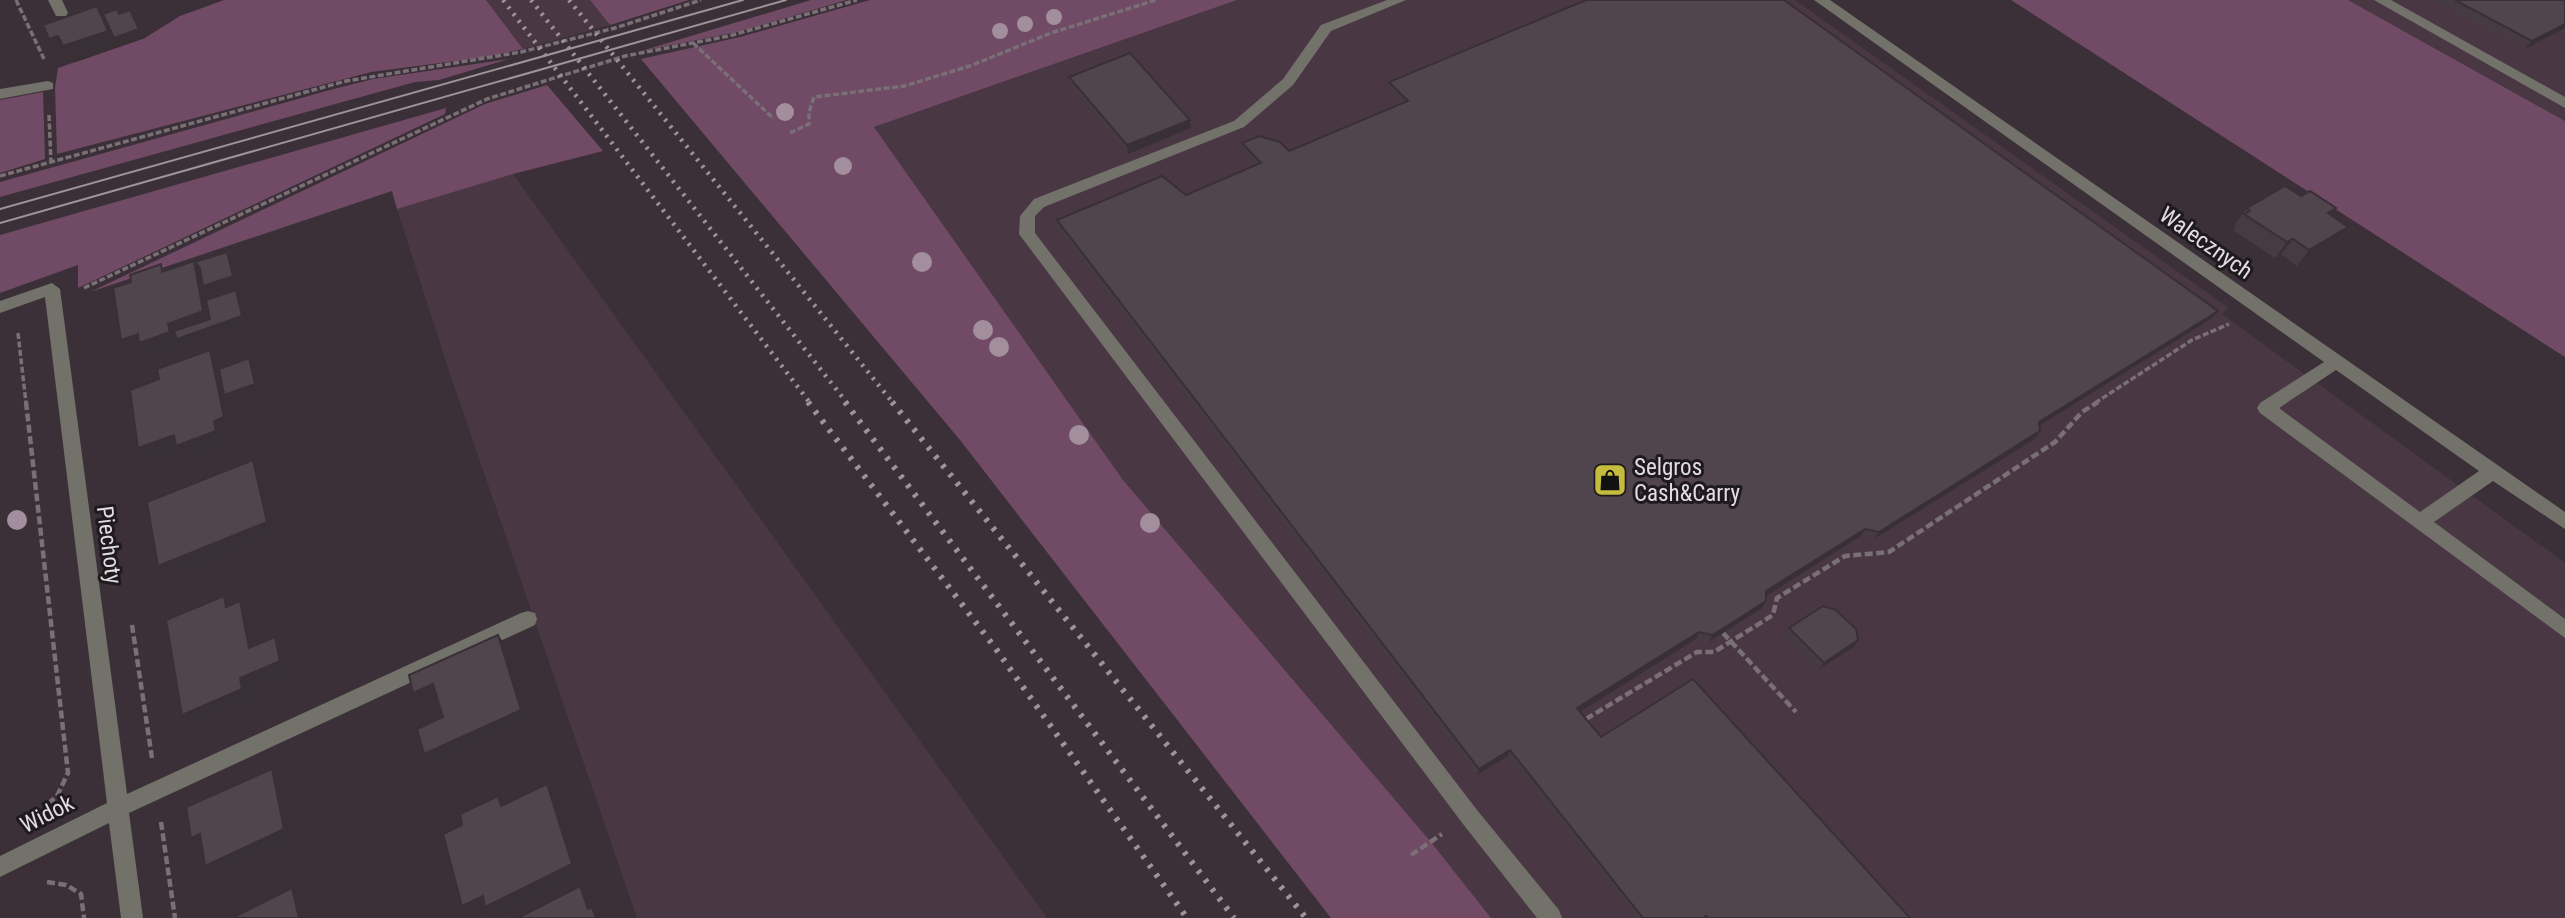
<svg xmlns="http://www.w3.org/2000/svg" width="2565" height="918" font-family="'Roboto Condensed',sans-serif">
<rect width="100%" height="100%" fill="#3b3037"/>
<g fill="#493843">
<path d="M486 0H590L610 25 523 49Z"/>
<path d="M1237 0H1795L2229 308 2222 314 2565 563V918H1491L1431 842 1123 480 874 127Z"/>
<path d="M2348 0H2565V121L2553 114Z"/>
<path d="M513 174 1047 918H637L449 371 397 209Z"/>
</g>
<g fill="#714b65">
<path d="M224 0H486L523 49 479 58 371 72 57 154 55 88 58 68 145 38 180 16Z"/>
<path d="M590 0H689L610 25Z"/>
<path d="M811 0H847L738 32 641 51Z"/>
<path d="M870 0H1237L874 127 1123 480 1431 842 1491 918H1331L960 440 641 59 740 37Z"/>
<path d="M2011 0H2348L2565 121V357Z"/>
<path d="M509 59 439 80 415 82 0 197V182L330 90 373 79Z"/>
<path d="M547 85 603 151 513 174 397 209 392 191 90 292 485 104Z"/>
<path d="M43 92 45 159 0 173V100Z"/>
<path d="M446 108 445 114 78 288V265L0 293V235Z"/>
</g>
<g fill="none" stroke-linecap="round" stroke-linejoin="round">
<g stroke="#796f75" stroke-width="3.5" stroke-dasharray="6 2.5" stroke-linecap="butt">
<path d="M16 0 44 59"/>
<path d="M693 43 774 119"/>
<path d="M49 115 51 163"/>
<path d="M790 133 809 124V112L814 97 904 86 970 66 1051 33 1156 0"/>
<path d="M0 176 346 81 521 52 615 28 701 0"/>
<path d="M84 288 487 99 625 56 729 36 857 0"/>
<path d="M18 333 26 403"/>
<path d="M2095 403 2192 340 2229 324"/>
</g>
<g stroke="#796f75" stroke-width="4.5" stroke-dasharray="8 3.5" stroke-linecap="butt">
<path d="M26 402 68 773 57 796 50 802"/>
<path d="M132 625 152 758"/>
<path d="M1723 633 1796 712"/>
<path d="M1586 719 1697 652H1714L1773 615 1777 598 1845 556 1889 552 2055 442 2082 412 2098 402"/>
<path d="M161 822 175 918"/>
<path d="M1411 855 1442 834"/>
<path d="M47 882 66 885 81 894 84 918"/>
</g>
<g fill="#72726b" fill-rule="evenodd">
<path d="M48 0H62L68 13 66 16H56Z"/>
<path d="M1387 0H1406L1331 31 1293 85 1244 127 1044 207 1035 216V233L1477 810 1559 910 1562 918H1537L1463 824 1019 234 1020 216 1034 199 1234 121 1283 79 1321 25Z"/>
<path d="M1814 0H1830L2565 512V529L2493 481 2434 522 2565 619V638L2260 413 2257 408 2260 403 2324 362ZM2336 370 2479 471 2420 512 2279 408Z"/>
<path d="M2374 0H2391L2565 97V108Z"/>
<path d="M48 81 53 83V89L0 99V89Z"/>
<path d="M52 283 60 289 127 794 521 613 528 611 535 613 537 619 535 625 129 813 143 918H121L109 823 0 877V856L107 803 45 297 0 313V301Z"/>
</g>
<g stroke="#9c9499" stroke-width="2">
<path d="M0 209 743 0"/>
<path d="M0 223 786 0"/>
</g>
<g stroke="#9c9499" stroke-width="4.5" stroke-dasharray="2.5 6" stroke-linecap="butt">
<path d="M503 0 810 403"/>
<path d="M531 0 847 403"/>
<path d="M569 0 893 403"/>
</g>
<g stroke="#9c9499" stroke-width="6" stroke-dasharray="3.5 8" stroke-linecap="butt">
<path d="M808 402 996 649 1187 918"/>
<path d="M845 402 1234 918"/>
<path d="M892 402 1306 918"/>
</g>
</g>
<g fill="#a28e9c">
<circle cx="1054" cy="17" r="8"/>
<circle cx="1025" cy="24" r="8"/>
<circle cx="1000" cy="31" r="8"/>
<circle cx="785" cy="112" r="9"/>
<circle cx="843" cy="166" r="9"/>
<circle cx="922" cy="262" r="10"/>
<circle cx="983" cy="330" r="10"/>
<circle cx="999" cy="347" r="10"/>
<circle cx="1079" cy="435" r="10"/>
<circle cx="17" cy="520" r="10"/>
<circle cx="1150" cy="523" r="10"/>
</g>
<g fill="#463b42">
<path d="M2433 0H2565V28L2525 49Z"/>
<path d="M1069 77 1190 120 1191 128 1128 154 1071 85Z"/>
<path d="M1389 82 2218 311 2211 319 2039 426 2035 439 1874 539 1861 536 1766 596 1762 608 1709 642 1696 639 1580 712 1601 737 1910 918H1636L1508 756 1477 775 1058 229 1057 220 1186 195 1255 165 1242 151V143L1289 151 1402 103 1388 90Z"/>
<path d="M2247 208 2330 215 2348 227 2335 242 2297 266 2281 254 2275 258 2233 230 2236 225 2235 224Z"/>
<path d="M1789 628 1858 640 1854 647 1819 669 1785 635Z"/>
</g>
<g fill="#393036">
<path d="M130 0H171L138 11Z"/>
<path d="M174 0H191L178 5Z"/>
<path d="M97 6 109 22 130 10 136 19 145 38 76 62 68 52 62 54 49 39Z"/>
<path d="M2565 24V28L2525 49 2532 41Z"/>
<path d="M1190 120 1191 128 1128 154 1127 145Z"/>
<path d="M2348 227 2335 242 2297 266 2309 250Z"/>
<path d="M2293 239 2281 254 2275 258 2287 242Z"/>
<path d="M227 252 234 260 240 284 210 294 216 325 236 290 243 298 249 324 153 358 147 351 135 355 121 340 168 324 194 261 207 277Z"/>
<path d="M2218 311 2211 319 2034 429 2039 422Z"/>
<path d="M210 350 224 365 229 393 249 358 256 365 262 392 231 403 237 432 229 435 230 446 191 461 182 452 153 463 138 448 214 421Z"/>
<path d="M2040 431 2035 439 1874 539 1879 532Z"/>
<path d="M253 460 267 475 281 536 174 580 158 566Z"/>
<path d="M1865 529 1861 536 1763 598 1766 591Z"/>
<path d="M224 596 239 609 226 607Z"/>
<path d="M240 601 255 614 264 661 249 648Z"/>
<path d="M1766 601 1762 608 1709 642 1712 635Z"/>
<path d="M1699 632 1696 639 1575 715 1577 708Z"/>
<path d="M498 635 509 649 533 722 437 766 424 754Z"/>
<path d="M275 637 290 650 295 674 256 691 257 701 199 727 182 715 240 678Z"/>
<path d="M1858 640 1854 647 1819 669 1824 663Z"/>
<path d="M433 684 446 697 426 705 413 693Z"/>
<path d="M0 750 3 790 0 791Z"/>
<path d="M1510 750 1508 756 1477 775 1479 769Z"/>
<path d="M272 769 288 781 300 840 222 877 205 866Z"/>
<path d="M547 784 558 796 583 875 498 918 489 910 476 917 462 906Z"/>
<path d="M498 796 510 807 501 806Z"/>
<path d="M200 834 208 849 191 838Z"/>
<path d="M580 886 592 897 596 911 604 918H596L588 909Z"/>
<path d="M292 888 309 899 313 918H299Z"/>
</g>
<g fill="#51454d" stroke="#393036" stroke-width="2">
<path d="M1586 0H1784L2218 311 2039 422 2040 431 1879 532 1865 529 1766 591V601L1727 626 1712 635 1699 632 1577 708 1601 737 1693 679 1910 918H1708L1706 916 1703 918H1643L1510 750 1479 769 1057 220 1162 176 1186 195 1261 163 1242 143 1259 136 1280 142 1289 151 1408 101 1389 82Z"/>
<path d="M2455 0H2565V24L2532 41Z"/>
<path d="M97 6 108 31 63 46 58 36 49 39 43 25Z"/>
<path d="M117 9 119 14 130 10 139 29 114 38 103 14Z"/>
<path d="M1130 53 1190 120 1127 145 1069 77Z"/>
<path d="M2285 186 2301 196 2310 191 2336 208 2328 213 2348 227 2309 250 2293 239 2287 242 2244 214 2250 211 2247 208Z"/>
<path d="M227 252 233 276 203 286 200 268 195 262Z"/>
<path d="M194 261 203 311 168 324 170 332 139 343 138 334 121 340 113 288 131 282 130 275 161 264 162 272Z"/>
<path d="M236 290 242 316 177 339 174 331 210 319 206 300Z"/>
<path d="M210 350 224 417 214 421 216 431 176 446 174 435 138 448 130 390 159 379 157 369Z"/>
<path d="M249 358 255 384 224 395 219 369Z"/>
<path d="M253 460 267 522 158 566 147 502Z"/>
<path d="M224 596 226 607 240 601 249 648 275 637 280 661 240 678 242 689 182 715 166 620Z"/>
<path d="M1823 606 1836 610 1856 629 1858 640 1824 663 1789 628Z"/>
<path d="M498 635 521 710 424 754 417 729 443 717 433 684 413 693 409 675Z"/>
<path d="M272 769 284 829 205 866 200 834 191 838 186 807Z"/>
<path d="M547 784 572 864 485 907 483 896 462 906 443 834 462 825 460 814 498 796 501 806Z"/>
<path d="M580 886 588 909 592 907 596 918H518Z"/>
<path d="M292 888 299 918H232Z"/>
</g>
<defs>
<symbol id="shop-square" viewBox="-11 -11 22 22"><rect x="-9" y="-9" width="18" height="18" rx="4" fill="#c5bc3d" stroke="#1f1a1d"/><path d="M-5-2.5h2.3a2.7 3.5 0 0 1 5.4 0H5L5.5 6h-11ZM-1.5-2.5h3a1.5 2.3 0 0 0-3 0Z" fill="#111"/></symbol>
</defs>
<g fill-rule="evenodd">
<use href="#shop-square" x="1591" y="461" width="38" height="38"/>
</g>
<g text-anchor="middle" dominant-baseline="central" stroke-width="6" stroke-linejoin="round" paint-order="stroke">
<g font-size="23" fill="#e3dce0" stroke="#1f1a1d">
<text transform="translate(2206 243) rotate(35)">Walecznych</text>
<text transform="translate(109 545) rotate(83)">Piechoty</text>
<text transform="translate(47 814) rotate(-27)">Widok</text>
</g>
<g font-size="23" fill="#e3dce0" stroke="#1f1a1d" text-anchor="start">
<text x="1634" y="467">Selgros<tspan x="1634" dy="26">Cash&amp;Carry</tspan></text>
</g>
</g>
</svg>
